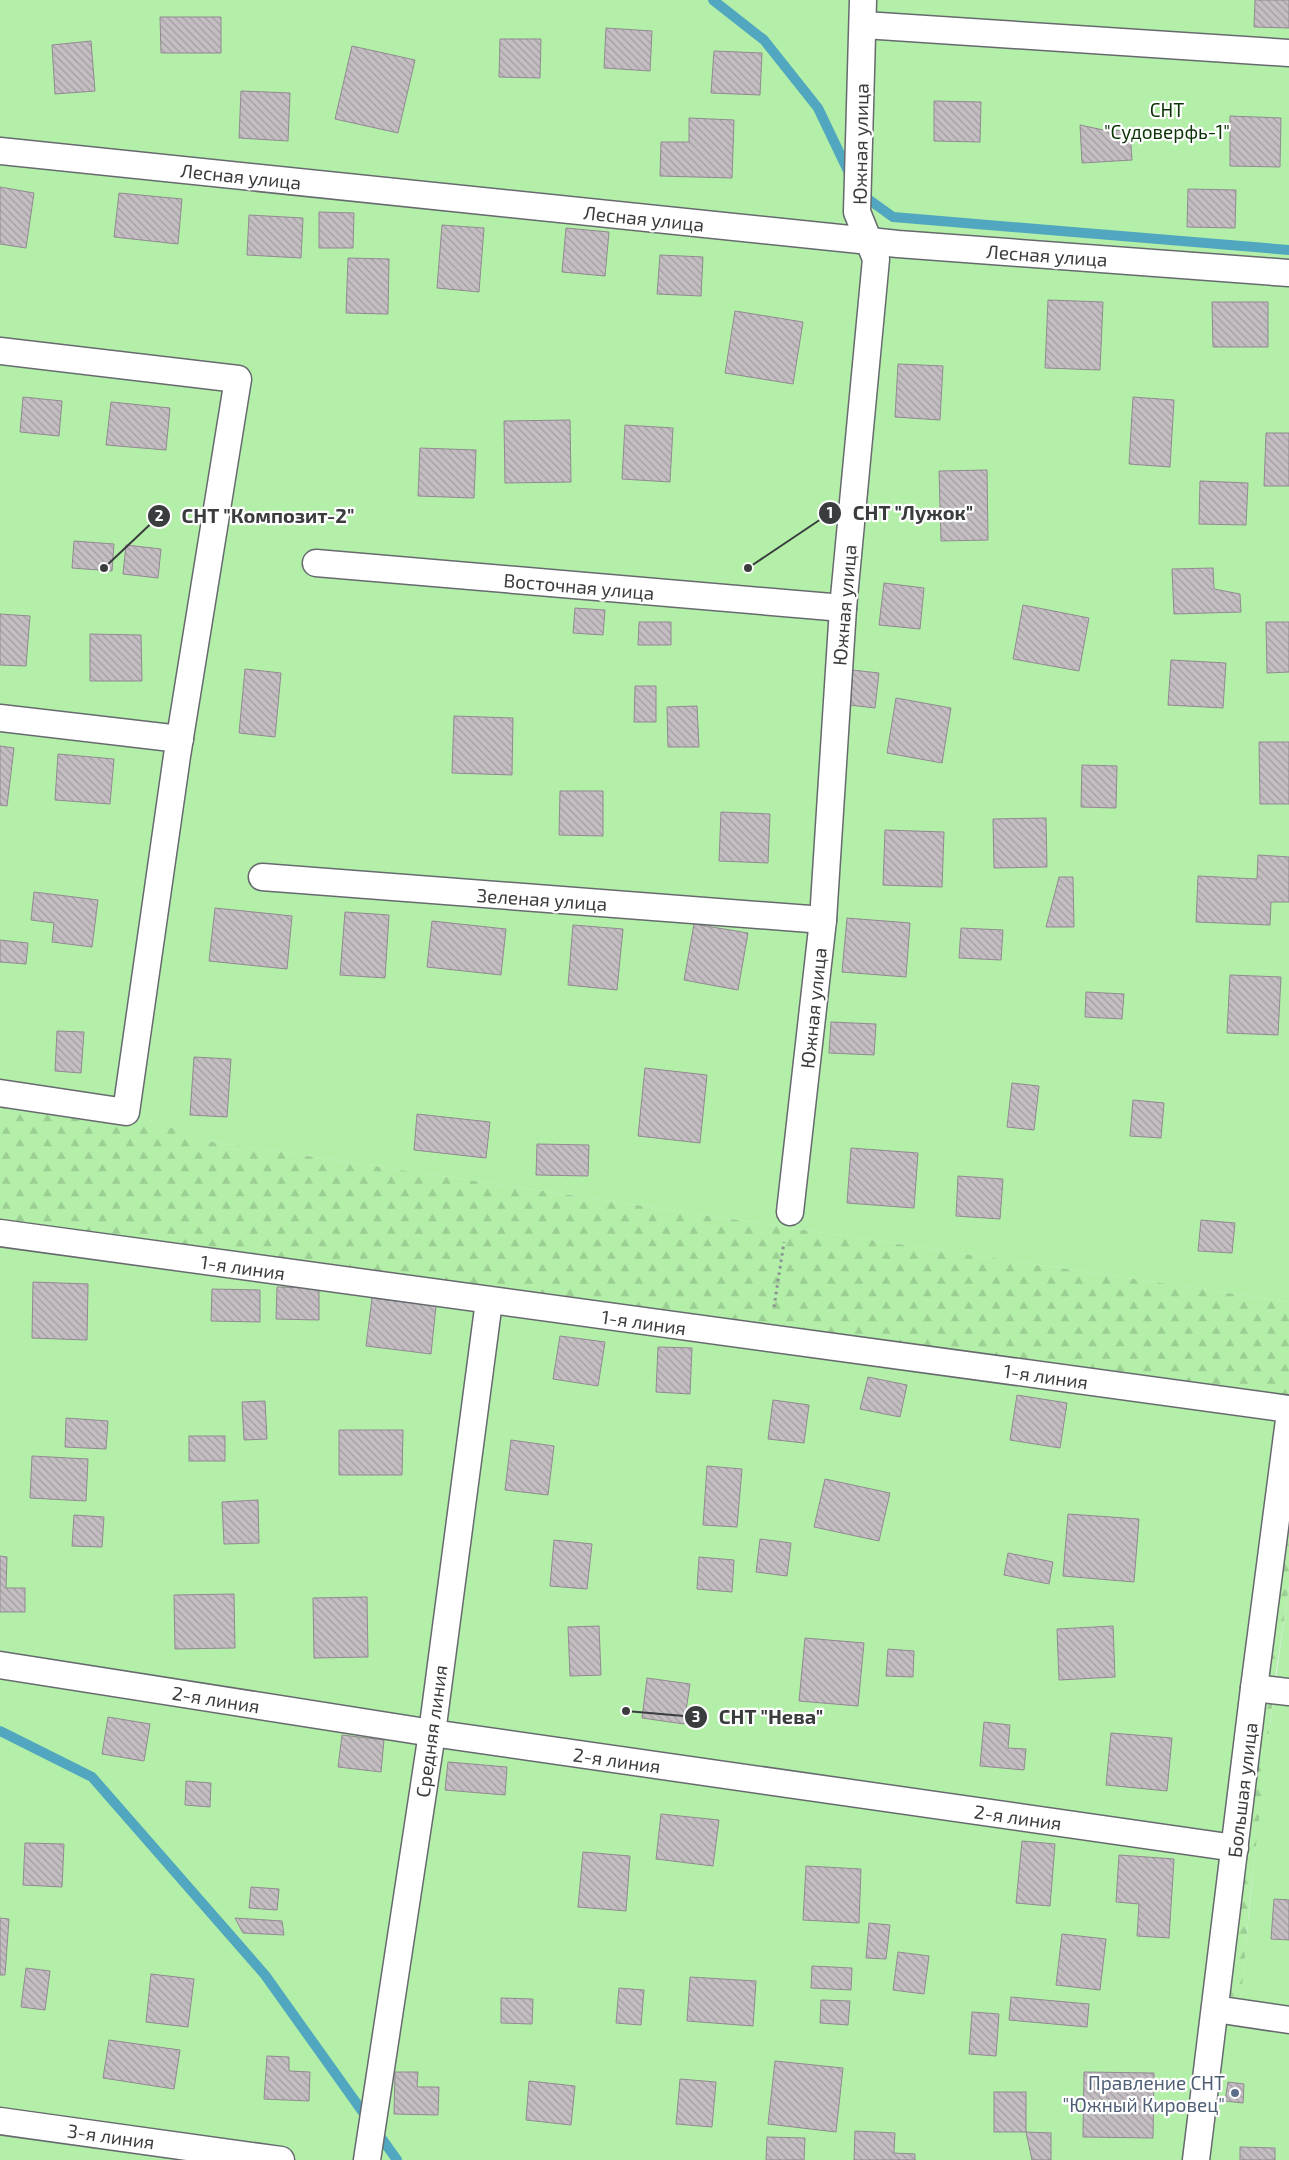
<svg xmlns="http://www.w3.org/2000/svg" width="1289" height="2160" font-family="'Exo 2',sans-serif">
<defs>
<pattern id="forest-firs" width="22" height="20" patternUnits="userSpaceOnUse" patternTransform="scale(1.25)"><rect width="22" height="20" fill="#b3efa8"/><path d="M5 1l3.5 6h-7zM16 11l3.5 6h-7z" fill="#9bce92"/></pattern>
<pattern id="building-back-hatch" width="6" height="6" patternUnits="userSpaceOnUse" patternTransform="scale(1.25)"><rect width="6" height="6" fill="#c4bec3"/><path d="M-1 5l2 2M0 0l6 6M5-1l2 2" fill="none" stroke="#a09ca0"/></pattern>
</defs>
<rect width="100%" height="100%" fill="#e8ecf2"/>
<g fill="#b3efa8">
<path d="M0 0H1289V1302L213 1142 126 1112 0 1093Z"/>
<path d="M0 1233 1289 1413 1240 2012C1252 1870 1268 1728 1289 1586V2160H0Z"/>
</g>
<g fill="url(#forest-firs)">
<path d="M0 1093 126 1112 213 1142 1289 1302V1413L0 1233Z"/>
<path d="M1289 1421V1586L1276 1672 1250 1899 1240 2012 1216 2002Z"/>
</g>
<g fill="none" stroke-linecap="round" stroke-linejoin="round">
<g stroke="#50a7bf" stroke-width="10">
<path d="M713 0 764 40 818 108 851 177"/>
<path d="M861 194 893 217 1289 250"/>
<path d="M0 1731 92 1777 265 1975 397 2160"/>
</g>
</g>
<g fill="url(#building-back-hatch)" stroke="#918b90">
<path d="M1255 0H1289V28L1254 27Z"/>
<path d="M160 17H221V53H161Z"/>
<path d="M606 28 652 31 650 71 604 68Z"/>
<path d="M500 39H541L540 78 499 77Z"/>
<path d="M91 41 95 91 55 94 52 45Z"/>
<path d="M352 46 415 60 398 133 335 119Z"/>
<path d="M714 51 762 53 760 95 711 93Z"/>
<path d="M241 91 290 93 288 141 239 138Z"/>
<path d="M934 101 981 102 980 142 934 141Z"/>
<path d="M1230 116 1281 118 1280 167 1230 166Z"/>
<path d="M689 118 734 120 732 178 660 176 661 142H689Z"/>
<path d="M1080 125 1108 131 1130 130 1132 160 1082 163Z"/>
<path d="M0 187 34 193 26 248 0 244Z"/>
<path d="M1188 189 1236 190 1235 228 1187 227Z"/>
<path d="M119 193 182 199 178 244 114 237Z"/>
<path d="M319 212 354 213 353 248H319Z"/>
<path d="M249 215 303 218 301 258 247 255Z"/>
<path d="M442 225 484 228 479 292 437 288Z"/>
<path d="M566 228 609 232 605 276 562 272Z"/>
<path d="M660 255 703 257 701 296 657 294Z"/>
<path d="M348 258 389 259 388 314 346 313Z"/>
<path d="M1048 300 1103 302 1100 370 1045 368Z"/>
<path d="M1212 302H1268V347H1213Z"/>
<path d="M735 311 803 322 793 384 725 373Z"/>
<path d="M898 364 943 366 940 420 895 417Z"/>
<path d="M23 397 62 401 59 436 20 432Z"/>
<path d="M1133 397 1174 400 1170 467 1129 464Z"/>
<path d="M111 402 170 408 166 450 106 445Z"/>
<path d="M570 420 571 482 505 483 504 421Z"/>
<path d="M625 425 673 428 670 482 622 479Z"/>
<path d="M1266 433H1289V486H1264Z"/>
<path d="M420 448 476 450 474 498 418 496Z"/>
<path d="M987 470 988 540 941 541 939 471Z"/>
<path d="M1200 481 1248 483 1246 525 1199 524Z"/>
<path d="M74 541 114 544 112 571 72 568Z"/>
<path d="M126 545 161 549 158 578 123 574Z"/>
<path d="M1213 568 1214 589 1240 594 1241 612 1174 614 1172 569Z"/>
<path d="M884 583 924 588 920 629 879 625Z"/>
<path d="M1023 605 1089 618 1079 671 1013 659Z"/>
<path d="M575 608 605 610 603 635 573 633Z"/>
<path d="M0 614 30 616 26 666 0 665Z"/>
<path d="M639 622H671V645H638Z"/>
<path d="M1266 622H1289V672L1267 673Z"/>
<path d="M90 634 141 635 142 681H90Z"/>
<path d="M1171 660 1226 663 1223 708 1168 705Z"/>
<path d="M245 669 281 673 275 737 239 733Z"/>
<path d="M852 670 879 673 875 708 849 705Z"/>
<path d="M635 686H656V722H634Z"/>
<path d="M896 698 951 708 942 763 887 753Z"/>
<path d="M697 706 699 747H668L667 707Z"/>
<path d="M454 716 513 718 512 775 452 773Z"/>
<path d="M1259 742H1289V804H1260Z"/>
<path d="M0 746 14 748 7 806 0 805Z"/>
<path d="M58 754 114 759 110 804 55 800Z"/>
<path d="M1082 765 1117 766 1116 808 1081 807Z"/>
<path d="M560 791H603V836L559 835Z"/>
<path d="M721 812 770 814 768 863 719 861Z"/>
<path d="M1046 818 1047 867 994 868 993 819Z"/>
<path d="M885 830 944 832 942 887 883 885Z"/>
<path d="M1258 855 1289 857V902H1271L1270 925 1196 922 1198 876 1257 879Z"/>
<path d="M1059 877H1073L1074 927H1046Z"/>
<path d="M34 892 98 900 92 947 52 942 54 923 31 920Z"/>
<path d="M215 908 292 916 287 969 209 961Z"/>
<path d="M345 912 389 915 385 978 340 975Z"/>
<path d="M847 918 910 923 906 977 842 972Z"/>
<path d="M432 921 506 929 501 975 427 967Z"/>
<path d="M694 924 748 933 738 990 684 980Z"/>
<path d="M573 925 623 929 617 990 568 985Z"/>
<path d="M961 928 1003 930 1001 960 959 958Z"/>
<path d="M0 940 28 943 26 964 0 962Z"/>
<path d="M1230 975 1281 977 1278 1035 1227 1033Z"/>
<path d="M1086 992 1124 994 1122 1019 1085 1017Z"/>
<path d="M831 1022 876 1024 874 1055 829 1053Z"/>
<path d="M57 1031 84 1032 81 1073 55 1071Z"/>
<path d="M194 1057 231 1059 227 1117 190 1115Z"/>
<path d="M645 1068 707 1075 700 1143 638 1136Z"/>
<path d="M1012 1083 1039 1086 1034 1130 1007 1127Z"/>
<path d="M1133 1100 1164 1103 1161 1138 1130 1136Z"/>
<path d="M417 1114 490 1122 486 1158 414 1150Z"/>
<path d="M537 1144 589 1145 588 1176 536 1175Z"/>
<path d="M851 1148 918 1153 914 1208 847 1203Z"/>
<path d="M958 1176 1003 1179 1000 1219 956 1216Z"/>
<path d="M1201 1220 1235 1223 1232 1253 1198 1251Z"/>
<path d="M33 1282 88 1284 87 1340 32 1338Z"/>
<path d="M277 1287 319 1288V1320L276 1319Z"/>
<path d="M212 1289 260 1290V1322L211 1321Z"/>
<path d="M372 1298 436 1306 431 1354 366 1346Z"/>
<path d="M560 1336 605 1342 598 1386 553 1379Z"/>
<path d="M658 1347 692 1348 690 1394 656 1392Z"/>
<path d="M868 1377 907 1385 900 1417 860 1409Z"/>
<path d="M1017 1395 1067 1403 1060 1448 1010 1440Z"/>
<path d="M773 1400 809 1405 804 1443 768 1439Z"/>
<path d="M265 1401 267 1439 244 1440 242 1402Z"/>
<path d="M66 1418 108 1421 106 1449 65 1447Z"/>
<path d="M339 1430H403L402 1475H339Z"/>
<rect x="189" y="1436" width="36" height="25"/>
<path d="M511 1440 554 1446 548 1495 505 1490Z"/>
<path d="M32 1456 88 1459 86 1501 30 1498Z"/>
<path d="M707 1466 742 1469 737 1527 703 1525Z"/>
<path d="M825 1479 890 1493 879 1541 814 1527Z"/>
<path d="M258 1500 259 1543 224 1544 222 1502Z"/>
<path d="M1068 1514 1139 1519 1134 1582 1063 1576Z"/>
<path d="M74 1515 104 1517 102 1547 72 1546Z"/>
<path d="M760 1539 791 1543 787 1576 756 1572Z"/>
<path d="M554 1540 592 1544 587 1589 550 1586Z"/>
<path d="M1008 1553 1053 1562 1049 1584 1004 1575Z"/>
<path d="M0 1556 7 1557 6 1588H25V1612H0Z"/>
<path d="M699 1557 734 1560 732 1592 697 1589Z"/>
<path d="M234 1594 235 1648 175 1649 174 1595Z"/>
<path d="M367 1597 368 1657 314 1658 313 1598Z"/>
<path d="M599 1626 601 1675 570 1676 568 1627Z"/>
<path d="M1113 1626 1115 1677 1059 1680 1057 1629Z"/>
<path d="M805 1638 864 1643 858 1706 799 1701Z"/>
<path d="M888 1649 914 1651 913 1677 886 1676Z"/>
<path d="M647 1678 690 1684 684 1724 642 1718Z"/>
<path d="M108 1717 150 1724 144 1761 102 1754Z"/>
<path d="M984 1722 1010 1725 1008 1748 1026 1749 1024 1770 980 1766Z"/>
<path d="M1111 1733 1172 1738 1167 1791 1106 1785Z"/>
<path d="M342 1735 384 1740 381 1772 338 1767Z"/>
<path d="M448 1762 507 1767 505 1795 445 1790Z"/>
<path d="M186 1781 211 1783 210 1807 185 1805Z"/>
<path d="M661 1814 719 1820 713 1866 656 1859Z"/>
<path d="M1022 1841 1055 1844 1050 1906 1016 1903Z"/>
<path d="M25 1843 64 1844 62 1887 23 1885Z"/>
<path d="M583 1852 630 1856 626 1911 578 1907Z"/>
<path d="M1119 1855 1174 1859 1169 1938 1137 1936 1139 1904 1116 1902Z"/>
<path d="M806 1866 861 1869 859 1923 803 1920Z"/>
<path d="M251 1887 279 1889 277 1910 249 1908Z"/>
<path d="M1274 1899 1289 1900V1940L1271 1939Z"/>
<path d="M0 1918 9 1919 5 1975H0Z"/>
<path d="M235 1918 282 1921 284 1935 243 1933Z"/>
<path d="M869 1923 890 1925 886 1959 866 1958Z"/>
<path d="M1062 1934 1106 1939 1100 1990 1056 1985Z"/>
<path d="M898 1952 929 1956 924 1994 893 1990Z"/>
<path d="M812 1966 852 1968 851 1990 811 1988Z"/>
<path d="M26 1968 50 1971 45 2010 21 2007Z"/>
<path d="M151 1974 194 1979 188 2027 146 2022Z"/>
<path d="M690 1977 756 1981 753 2026 687 2021Z"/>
<path d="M619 1988 644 1990 641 2025 616 2023Z"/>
<path d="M1011 1997 1089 2004 1087 2027 1009 2020Z"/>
<path d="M501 1998 533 1999 532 2024 501 2023Z"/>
<path d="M821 2000 850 2001 848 2025 820 2023Z"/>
<path d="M972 2012 999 2014 996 2056 969 2054Z"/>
<path d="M109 2040 180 2050 174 2089 103 2078Z"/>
<path d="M267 2056 289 2057V2071L310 2072 309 2101 264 2099Z"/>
<path d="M775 2061 843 2068 836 2132 768 2124Z"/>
<path d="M395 2072H418L417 2087H439L438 2115 394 2114Z"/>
<path d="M1084 2072 1154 2073 1153 2138 1083 2137Z"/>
<path d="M680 2079 716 2082 712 2127 676 2124Z"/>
<path d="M529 2081 575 2086 571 2125 526 2120Z"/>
<path d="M1228 2082 1244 2084 1243 2103 1225 2101Z"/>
<rect x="994" y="2092" width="32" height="40"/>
<path d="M855 2131 895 2133 894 2153 915 2154V2160H854Z"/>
<path d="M1026 2132 1051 2133V2160H1032Z"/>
<path d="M767 2137 805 2138 804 2160H766Z"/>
<path d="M1240 2147 1275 2148V2160H1240Z"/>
</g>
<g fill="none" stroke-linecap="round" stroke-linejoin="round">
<defs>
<g id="minor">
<path d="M864 25 1289 53"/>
<path d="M0 151 898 244 1289 273"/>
<path d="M0 351 238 379 177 756 126 1112 0 1093"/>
<path d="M316 563 843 608"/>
<path d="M0 718 180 739"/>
<path d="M262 877 823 920"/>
<path d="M790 1212 823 920 843 608 876 259 857 212 863 0"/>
<path d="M0 1233 1289 1409"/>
<path d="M0 1665 432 1733 1235 1848"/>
<path d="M1254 1688 1289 1692"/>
<path d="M1215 2009 1289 2020"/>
<path d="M0 2121 281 2160"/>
<path d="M367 2160 432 1733 489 1301"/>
<path d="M1196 2160 1254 1688 1289 1420"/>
</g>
</defs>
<use href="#minor" stroke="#666a6f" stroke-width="29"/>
<path stroke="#8d9094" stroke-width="3" stroke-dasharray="2.5 4" stroke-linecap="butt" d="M774 1307 784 1242"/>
<use href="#minor" stroke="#fff" stroke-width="26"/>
</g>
<circle fill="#5c6f8a" stroke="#fff" stroke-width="2" cx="1235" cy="2093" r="5"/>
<g text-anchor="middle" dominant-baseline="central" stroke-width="4.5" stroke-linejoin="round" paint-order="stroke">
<g font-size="19" fill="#093302" stroke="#fff">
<text x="1167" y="109">СНТ<tspan x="1167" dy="22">"Судоверфь-1"</tspan></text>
</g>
<g font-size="19" fill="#3a3c3e" stroke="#fff">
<text transform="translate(860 144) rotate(-89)">Южная улица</text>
<text transform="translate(241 176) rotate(6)">Лесная улица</text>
<text transform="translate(644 218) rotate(6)">Лесная улица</text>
<text transform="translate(1047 255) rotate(4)">Лесная улица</text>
<text transform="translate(579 586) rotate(5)">Восточная улица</text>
<text transform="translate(844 605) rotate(-85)">Южная улица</text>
<text transform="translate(542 899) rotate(4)">Зеленая улица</text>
<text transform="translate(813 1008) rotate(-84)">Южная улица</text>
<text transform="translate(243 1267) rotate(8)">1-я линия</text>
<text transform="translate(644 1322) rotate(8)">1-я линия</text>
<text transform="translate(1046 1376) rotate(8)">1-я линия</text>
<text transform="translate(216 1699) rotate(9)">2-я линия</text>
<text transform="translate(431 1731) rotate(-82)">Средняя линия</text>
<text transform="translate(617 1760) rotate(8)">2-я линия</text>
<text transform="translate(1242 1790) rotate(-83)">Большая улица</text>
<text transform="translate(1018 1817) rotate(8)">2-я линия</text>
<text transform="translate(111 2136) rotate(8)">3-я линия</text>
</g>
<g font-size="19" fill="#4e5e75" stroke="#fff" text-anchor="end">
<text x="1225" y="2082">Правление СНТ<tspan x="1225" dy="22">"Южный Кировец"</tspan></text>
</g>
</g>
<path fill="none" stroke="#3a3c3e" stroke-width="2" d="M748 568L830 513M104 568L159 516M626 1711L696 1717"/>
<g fill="#3a3c3e" stroke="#fff" stroke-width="2">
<circle cx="748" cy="568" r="5"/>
<circle cx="104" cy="568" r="5"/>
<circle cx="626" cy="1711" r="5"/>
<circle cx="830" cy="513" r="12"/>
<circle cx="159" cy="516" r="12"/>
<circle cx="696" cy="1717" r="12"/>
</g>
<g font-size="15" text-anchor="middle" font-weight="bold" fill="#fff">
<text x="830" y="518">1</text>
<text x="159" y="521">2</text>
<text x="696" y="1722">3</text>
</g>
<g font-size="20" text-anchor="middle" font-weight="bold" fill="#3a3c3e" stroke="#fff" stroke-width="4.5" stroke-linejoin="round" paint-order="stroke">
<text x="913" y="520">СНТ "Лужок"</text>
<text x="268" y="523">СНТ "Композит-2"</text>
<text x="771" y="1724">СНТ "Нева"</text>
</g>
</svg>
